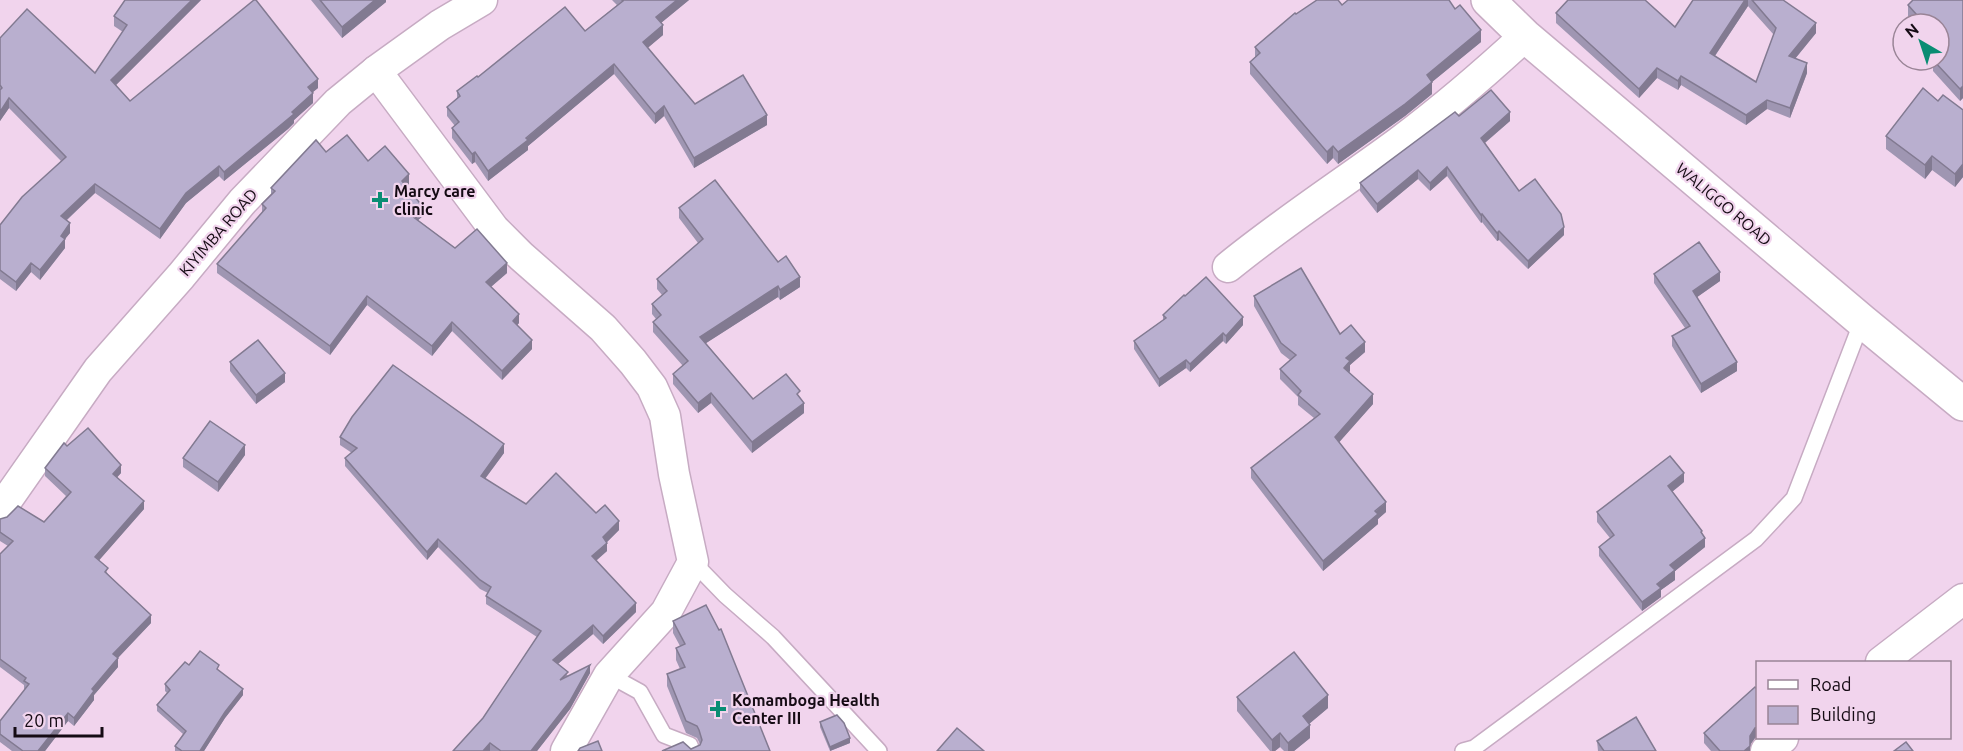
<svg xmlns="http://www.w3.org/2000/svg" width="1963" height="751" font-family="Ubuntu,sans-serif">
<rect width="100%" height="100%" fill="#f1d4ed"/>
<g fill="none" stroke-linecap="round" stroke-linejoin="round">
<defs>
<g id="lane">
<path d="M693 562 725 595 773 637 879 751"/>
<path d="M609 675 640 692 664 735 690 745 692 751"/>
<path d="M1463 751 1474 748 1756 539 1794 498 1862 321"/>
</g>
<g id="street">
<path d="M376 71 494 229 521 256 603 328 633 362 652 387 665 416 674 474 693 562 666 612 609 675 566 751"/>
<path d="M1228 267C1283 222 1342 184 1399 142 1443 109 1485 73 1525 36"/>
<path d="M0 510 98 370 181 276 242 202 338 102 376 71 440 25 482 0"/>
<path d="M1881 662 1963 599"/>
<path d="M1766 751 1783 738"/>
</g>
<path id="secondary" d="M1488 0 1525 36 1862 321 1963 404"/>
</defs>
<use href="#lane" stroke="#c7abc3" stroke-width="18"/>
<use href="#street" stroke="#c7abc3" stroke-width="33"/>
<use href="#secondary" stroke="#c7abc3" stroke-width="36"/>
<use href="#lane" stroke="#fff" stroke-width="15"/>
<use href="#street" stroke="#fff" stroke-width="30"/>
<use href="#secondary" stroke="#fff" stroke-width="33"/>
</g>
<g fill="#9f96b2" fill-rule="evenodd">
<path d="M201 0 116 85 130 101 318 88 313 92V103L294 120V123L288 129 224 181 219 176 186 203 160 239 95 193 67 220 70 233 65 239V248L40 280 31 272 16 291 0 279V225L61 161 9 108 0 121V38L95 73 123 32 114 26V16Z"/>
<path d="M311 0H386V2L342 38Z"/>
<path d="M612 0H689L661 23 663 35 647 48 695 104 767 125 694 168 664 116 655 124 614 74 528 146V150L488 181 475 162 472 164 452 138V128L455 126 447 116V107L457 98V91L478 77 585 31 617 5Z"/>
<path d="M1693 0H1783L1816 33 1795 59 1807 73 1790 118 1767 109 1746 125 1681 85 1678 90 1657 78 1639 98 1556 23V13L1675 27ZM1748 6 1774 35 1756 82 1715 56Z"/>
<path d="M1963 0V98L1960 101 1933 71V60L1940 52 1939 51V24H1915L1908 16V5Z"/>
<path d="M1342 5 1455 9 1481 42 1432 82V94L1405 116 1338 164 1333 158 1327 164 1250 74V62L1255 57V47L1296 14Z"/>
<path d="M1938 101 1963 110V177L1955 187 1932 170 1925 179 1886 149V136Z"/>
<path d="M1459 116 1510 121 1485 143 1519 191 1564 235 1528 269 1499 240 1497 241 1482 222 1481 223 1447 176 1430 191 1418 179 1377 213 1360 191V183Z"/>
<path d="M326 152 368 161 409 184 406 186 423 216 418 220 455 248 507 273 491 287 519 323 517 325 532 349 502 380 452 331 432 356 367 305 330 355 217 273V264L262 213V204L271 196V188Z"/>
<path d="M679 208 778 262 800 287 780 300 778 297 706 343 753 399 800 397 804 413 752 453 711 403 698 413 673 384V374L683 366 653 332V322L656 319 652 314V304L662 295 657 289V279L698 243 679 218Z"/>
<path d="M1654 274 1720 281 1697 297 1737 371 1701 393 1672 346V336L1685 328 1654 283Z"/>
<path d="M1254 296 1340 334 1365 352 1350 365V371L1349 373 1373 404 1339 442 1386 512 1378 519V524L1323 571 1251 478V468L1314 418 1298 405V397L1280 379V369L1290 360 1281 353 1254 306Z"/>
<path d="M1163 315 1243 325 1226 344 1223 341 1190 372 1186 368 1159 387 1134 349V341L1163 320Z"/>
<path d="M230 362 285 382 256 404 230 371Z"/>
<path d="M340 437 504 453 485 479 526 504 596 513 619 530 607 542V551L596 561 636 612 603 644 593 634 558 664 568 676 590 673 570 709 537 751H453L483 718 537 637 486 604V596L488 593 480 589 438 547 427 560 345 466V458L352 453 340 445Z"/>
<path d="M67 446 121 473 117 477 144 509 99 560 108 574 151 623 118 658V667L94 695V700L74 726 68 721 45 751H12L0 742V721L25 690 24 689V685L0 667V554L8 546 0 541V519L44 522 66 496 45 476V468Z"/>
<path d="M245 455 218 492 183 467V458Z"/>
<path d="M1684 482 1672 492 1702 534 1705 547 1675 571V580L1661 590V597L1642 611 1599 556V547L1610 538 1597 522V512Z"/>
<path d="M673 621 770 751 691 749 700 745 699 742 697 738 686 733 667 686V674L680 669 676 660V648L680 646 673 633Z"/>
<path d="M189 665 219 671 243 695 225 718 204 751H175V746L183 734 157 711V705L167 693 165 691V684Z"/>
<path d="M1758 690V736L1755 738 1750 745V751H1711L1704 743V733Z"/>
<path d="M1237 697 1328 708 1309 724 1310 738 1294 751H1284L1280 747 1275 751H1270L1237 711Z"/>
<path d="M820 722 850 743 830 751 820 727Z"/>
<path d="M1597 741 1656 751H1598Z"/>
</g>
<g fill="#827a91">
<path d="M192 0H201L111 90V80Z"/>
<path d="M375 0H386V2L342 38V27Z"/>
<path d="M677 0H689L656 27V17Z"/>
<path d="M1745 0H1748V6L1710 63V53Z"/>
<path d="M1816 23V33L1789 66V56Z"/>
<path d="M663 25V35L643 52V42Z"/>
<path d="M1481 30V42L1432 82V94L1405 116 1338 164V152L1427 75Z"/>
<path d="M1807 63V73L1790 118V108Z"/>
<path d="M614 64V74L528 146V150L488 181V171Z"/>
<path d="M1657 68V78L1639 98V89Z"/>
<path d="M1681 76V85L1678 90V81Z"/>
<path d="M318 79V88L308 96V87Z"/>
<path d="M1963 86V98L1960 101V89Z"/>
<path d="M313 93V103L294 120V123L288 129 224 181V172Z"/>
<path d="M9 98V108L0 121V112Z"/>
<path d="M1767 100V109L1746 125V115Z"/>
<path d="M664 106V116L655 124V114Z"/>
<path d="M1510 112V121L1481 146V138Z"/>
<path d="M767 115V125L694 168V158Z"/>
<path d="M1333 146V158L1327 164V152Z"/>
<path d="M475 152V162L472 164V154Z"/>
<path d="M1932 156V170L1925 179V165Z"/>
<path d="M1963 164V177L1955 187V174Z"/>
<path d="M219 166V176L186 203 160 239V229L186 193Z"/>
<path d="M1447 167V176L1430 191V183Z"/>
<path d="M1418 170V179L1377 213V204Z"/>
<path d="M409 174V184L402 190V181Z"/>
<path d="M95 184V193L61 225V216Z"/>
<path d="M423 207V216L412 225V216Z"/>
<path d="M1482 214V222L1481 223V215Z"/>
<path d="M70 223V233L65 239V248L40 280V270L61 236Z"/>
<path d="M1564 227V235L1528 269V261Z"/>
<path d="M1499 231V240L1497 241V233Z"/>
<path d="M31 263V272L16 291V282Z"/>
<path d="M507 263V273L486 291V282Z"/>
<path d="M1720 272V281L1693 300V291Z"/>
<path d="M800 277V287L780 300V290Z"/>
<path d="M778 286V297L700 347V337Z"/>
<path d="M367 296V305L330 355V346Z"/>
<path d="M519 314V323L513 330V321Z"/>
<path d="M1243 317V325L1226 344V336Z"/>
<path d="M452 322V331L432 356V346Z"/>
<path d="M1223 333V341L1190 372V364Z"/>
<path d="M532 340V349L502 380V371Z"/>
<path d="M1365 342V352L1350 365V371L1344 378V368L1346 358Z"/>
<path d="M1186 360V368L1159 387V379Z"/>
<path d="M1737 362V371L1701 393V384Z"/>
<path d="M285 373V382L256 404V395Z"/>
<path d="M711 393V403L698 413V403Z"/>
<path d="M1373 394V404L1335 447V437Z"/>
<path d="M804 403V413L752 453V442Z"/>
<path d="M504 444V453L481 484V476Z"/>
<path d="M245 445V455L218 492V482Z"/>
<path d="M121 465V473L113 482V474Z"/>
<path d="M1684 473V482L1668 495V486Z"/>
<path d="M144 501V509L95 565V557Z"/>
<path d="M1386 502V512L1378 519V524L1323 571V561Z"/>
<path d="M619 521V530L603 546V537Z"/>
<path d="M1702 531V540L1705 538V547L1675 571V580L1661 590V597L1642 611V602L1657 584 1670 565Z"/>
<path d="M438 539V547L427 560V552Z"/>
<path d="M607 543V551L592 564V556Z"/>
<path d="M636 603V612L603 644V636Z"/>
<path d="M151 615V623L113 663V654Z"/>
<path d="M593 625V634L553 668V660Z"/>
<path d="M118 658V667L94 695V700L74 726V718L92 689Z"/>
<path d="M590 665V673L570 709 537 751H531Z"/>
<path d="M243 689V695L225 718 204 751H200L225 712Z"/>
<path d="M1328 695V708L1303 729V716Z"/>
<path d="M68 713V721L45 751H38Z"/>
<path d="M1310 725V738L1294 751H1288V743Z"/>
<path d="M1758 727V736L1755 738 1750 745V751H1744L1750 736 1755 728Z"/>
<path d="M1280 733V747L1275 751H1272V740Z"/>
<path d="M850 738V743L830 751V747Z"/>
<path d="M490 743V751H483Z"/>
</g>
<g fill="#b9afcf" stroke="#827a91" stroke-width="1.5">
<path d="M125 0H192L111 80 130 101 254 0H256L318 79 308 87 313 93 292 112 294 114 288 119 224 172 219 166 186 193 160 229 95 184 61 216 70 223 61 236 65 239 40 270 31 263 16 282 0 270V225L22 197 66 157 9 98 0 112V90L2 88 0 85V38L27 9 95 73 127 25 114 16Z"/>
<path d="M320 0H375L342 27Z"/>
<path d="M622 0H677L656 17 663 25 643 42 695 104 743 75 767 115 694 158 664 106 655 114 614 64 526 138 528 140 488 171 475 152 472 154 452 128 459 122 447 107 460 96 457 91 477 76 478 77 565 7 585 31 623 1Z"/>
<path d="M1317 0H1338L1342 5 1348 0H1449L1455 9 1460 5 1481 30 1427 75 1432 82 1405 104 1338 152 1333 146 1327 152 1250 62 1260 53 1255 47 1295 13 1296 14Z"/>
<path d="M1568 0H1645L1675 27 1693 0H1745L1710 53 1756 82 1776 28 1752 0H1783L1816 23 1789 56 1807 63 1790 108 1767 100 1746 115 1681 76 1678 81 1657 68 1639 89 1556 13Z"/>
<path d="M1913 0H1963V86L1960 89 1933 60H1939V53L1946 46 1939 39V24H1925L1908 5Z"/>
<path d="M1923 88 1938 101 1943 95 1963 110V164L1955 174 1932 156 1925 165 1886 136Z"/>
<path d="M1491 90 1510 112 1481 138 1519 191 1535 179 1561 214 1564 227 1528 261 1499 231 1497 233 1482 214 1481 215 1447 167 1430 183 1418 170 1377 204 1360 183 1455 112 1459 116Z"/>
<path d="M347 135 368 161 385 146 409 174 402 181 423 207 412 216 455 248 477 229 507 263 486 282 519 314 513 321 532 340 502 371 452 322 432 346 367 296 330 346 217 264 266 208 262 204 275 191 271 188 316 140 326 152Z"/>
<path d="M715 180 778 262 786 256 800 277 780 290 778 286 700 337 753 399 786 374 800 391 797 394 804 403 752 442 711 393 698 403 673 374 688 361 653 322 661 315 652 304 667 291 657 279 703 239 679 208Z"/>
<path d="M1699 242 1720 272 1693 291 1737 362 1701 384 1672 336 1690 326 1654 274Z"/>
<path d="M1301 268 1340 334 1351 325 1365 342 1346 358 1350 361 1344 368 1373 394 1335 437 1386 502 1375 511 1378 514 1323 561 1251 468 1320 414 1298 395 1301 391 1280 369 1296 355 1281 343 1254 296Z"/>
<path d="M1206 277 1243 317 1226 336 1223 333 1190 364 1186 360 1159 379 1134 341 1166 318 1163 315 1184 295 1185 296Z"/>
<path d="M258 340 285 373 256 395 230 362Z"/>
<path d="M393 365 504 444 481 476 526 504 556 473 596 513 605 505 619 521 603 537 607 543 592 556 636 603 603 636 593 625 553 660 568 672 560 680 590 665 570 701 531 751H501L490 743 483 751H453L483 718 541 631 486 596 491 587 480 580 438 539 427 552 345 458 357 448 340 437 352 417Z"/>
<path d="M210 421 245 445 218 482 183 458Z"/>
<path d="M88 428 121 465 113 474 144 501 95 557 108 568 105 572 151 615 113 654 118 658 92 689 94 691 74 718 68 713 38 751H23L0 734V721L29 684 24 681 26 678 0 659V554L13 541 0 532V519L7 517 18 506 44 522 71 492 45 468 64 443 67 446Z"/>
<path d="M1670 456 1684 473 1668 486 1702 531 1701 532 1705 538 1670 565 1675 570 1657 584 1661 588 1642 602 1599 547 1614 535 1597 512Z"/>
<path d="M706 605 719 630 721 629 770 751H662L683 742 691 749 700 745 702 740 699 730 697 726 686 721 667 674 685 667 676 648 685 644 673 621Z"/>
<path d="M200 651 219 665 217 669 243 689 225 712 200 751H182L175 746 186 731 157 705 170 690 165 684 185 662 189 665Z"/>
<path d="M1294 652 1328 695 1303 716 1310 725 1288 743 1280 733 1272 740 1237 697Z"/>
<path d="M1755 687 1758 690V727L1755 728 1750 736V746L1744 751H1720L1704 733Z"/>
<path d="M837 715 844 723 850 738 830 747 820 722Z"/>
<path d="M1636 717 1656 751H1604L1597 741Z"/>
<path d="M957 728 984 751H937Z"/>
<path d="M598 741 602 751H578L580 748Z"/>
<path d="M1906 742 1913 751H1894Z"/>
</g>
<g fill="#098d73" stroke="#f1d4ed" stroke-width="2">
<path d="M377 191h6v6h6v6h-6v6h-6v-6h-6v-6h6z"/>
<path d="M715 700h6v6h6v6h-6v6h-6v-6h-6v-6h6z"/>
</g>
<g text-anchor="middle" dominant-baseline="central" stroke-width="4.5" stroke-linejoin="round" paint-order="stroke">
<g font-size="16" font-weight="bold" fill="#150b14" stroke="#f1d4ed" text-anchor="start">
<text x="394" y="191">Marcy care<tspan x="394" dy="18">clinic</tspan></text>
<text x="732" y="700">Komamboga Health<tspan x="732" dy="18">Center III</tspan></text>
</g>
<g font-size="16" fill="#150b14" stroke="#f1d4ed">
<text transform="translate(1724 204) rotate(40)">WALIGGO ROAD</text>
<text transform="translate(218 232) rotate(-49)">KIYIMBA ROAD</text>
</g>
</g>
<rect x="1756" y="661" width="195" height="78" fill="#f1d4ed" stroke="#998496" stroke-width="1.5"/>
<rect x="1768" y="680" width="30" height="9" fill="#ffffff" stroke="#998496" stroke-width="1.5"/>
<text x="1810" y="691" font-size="18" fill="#150b14">Road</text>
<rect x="1768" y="706" width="30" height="18" fill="#b9afcf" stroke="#998496" stroke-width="1.5"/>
<text x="1810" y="721" font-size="18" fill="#150b14">Building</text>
<g transform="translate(1921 42) rotate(321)"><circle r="28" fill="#f1d4ed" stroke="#998496" stroke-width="1.5"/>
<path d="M0-4.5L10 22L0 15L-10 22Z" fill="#098d73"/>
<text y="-9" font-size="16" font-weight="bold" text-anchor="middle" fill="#150b14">N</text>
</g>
<path d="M15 727v9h87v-9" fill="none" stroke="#150b14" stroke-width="3"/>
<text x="24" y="727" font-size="18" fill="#150b14" stroke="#f1d4ed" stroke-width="4.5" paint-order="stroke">20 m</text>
</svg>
